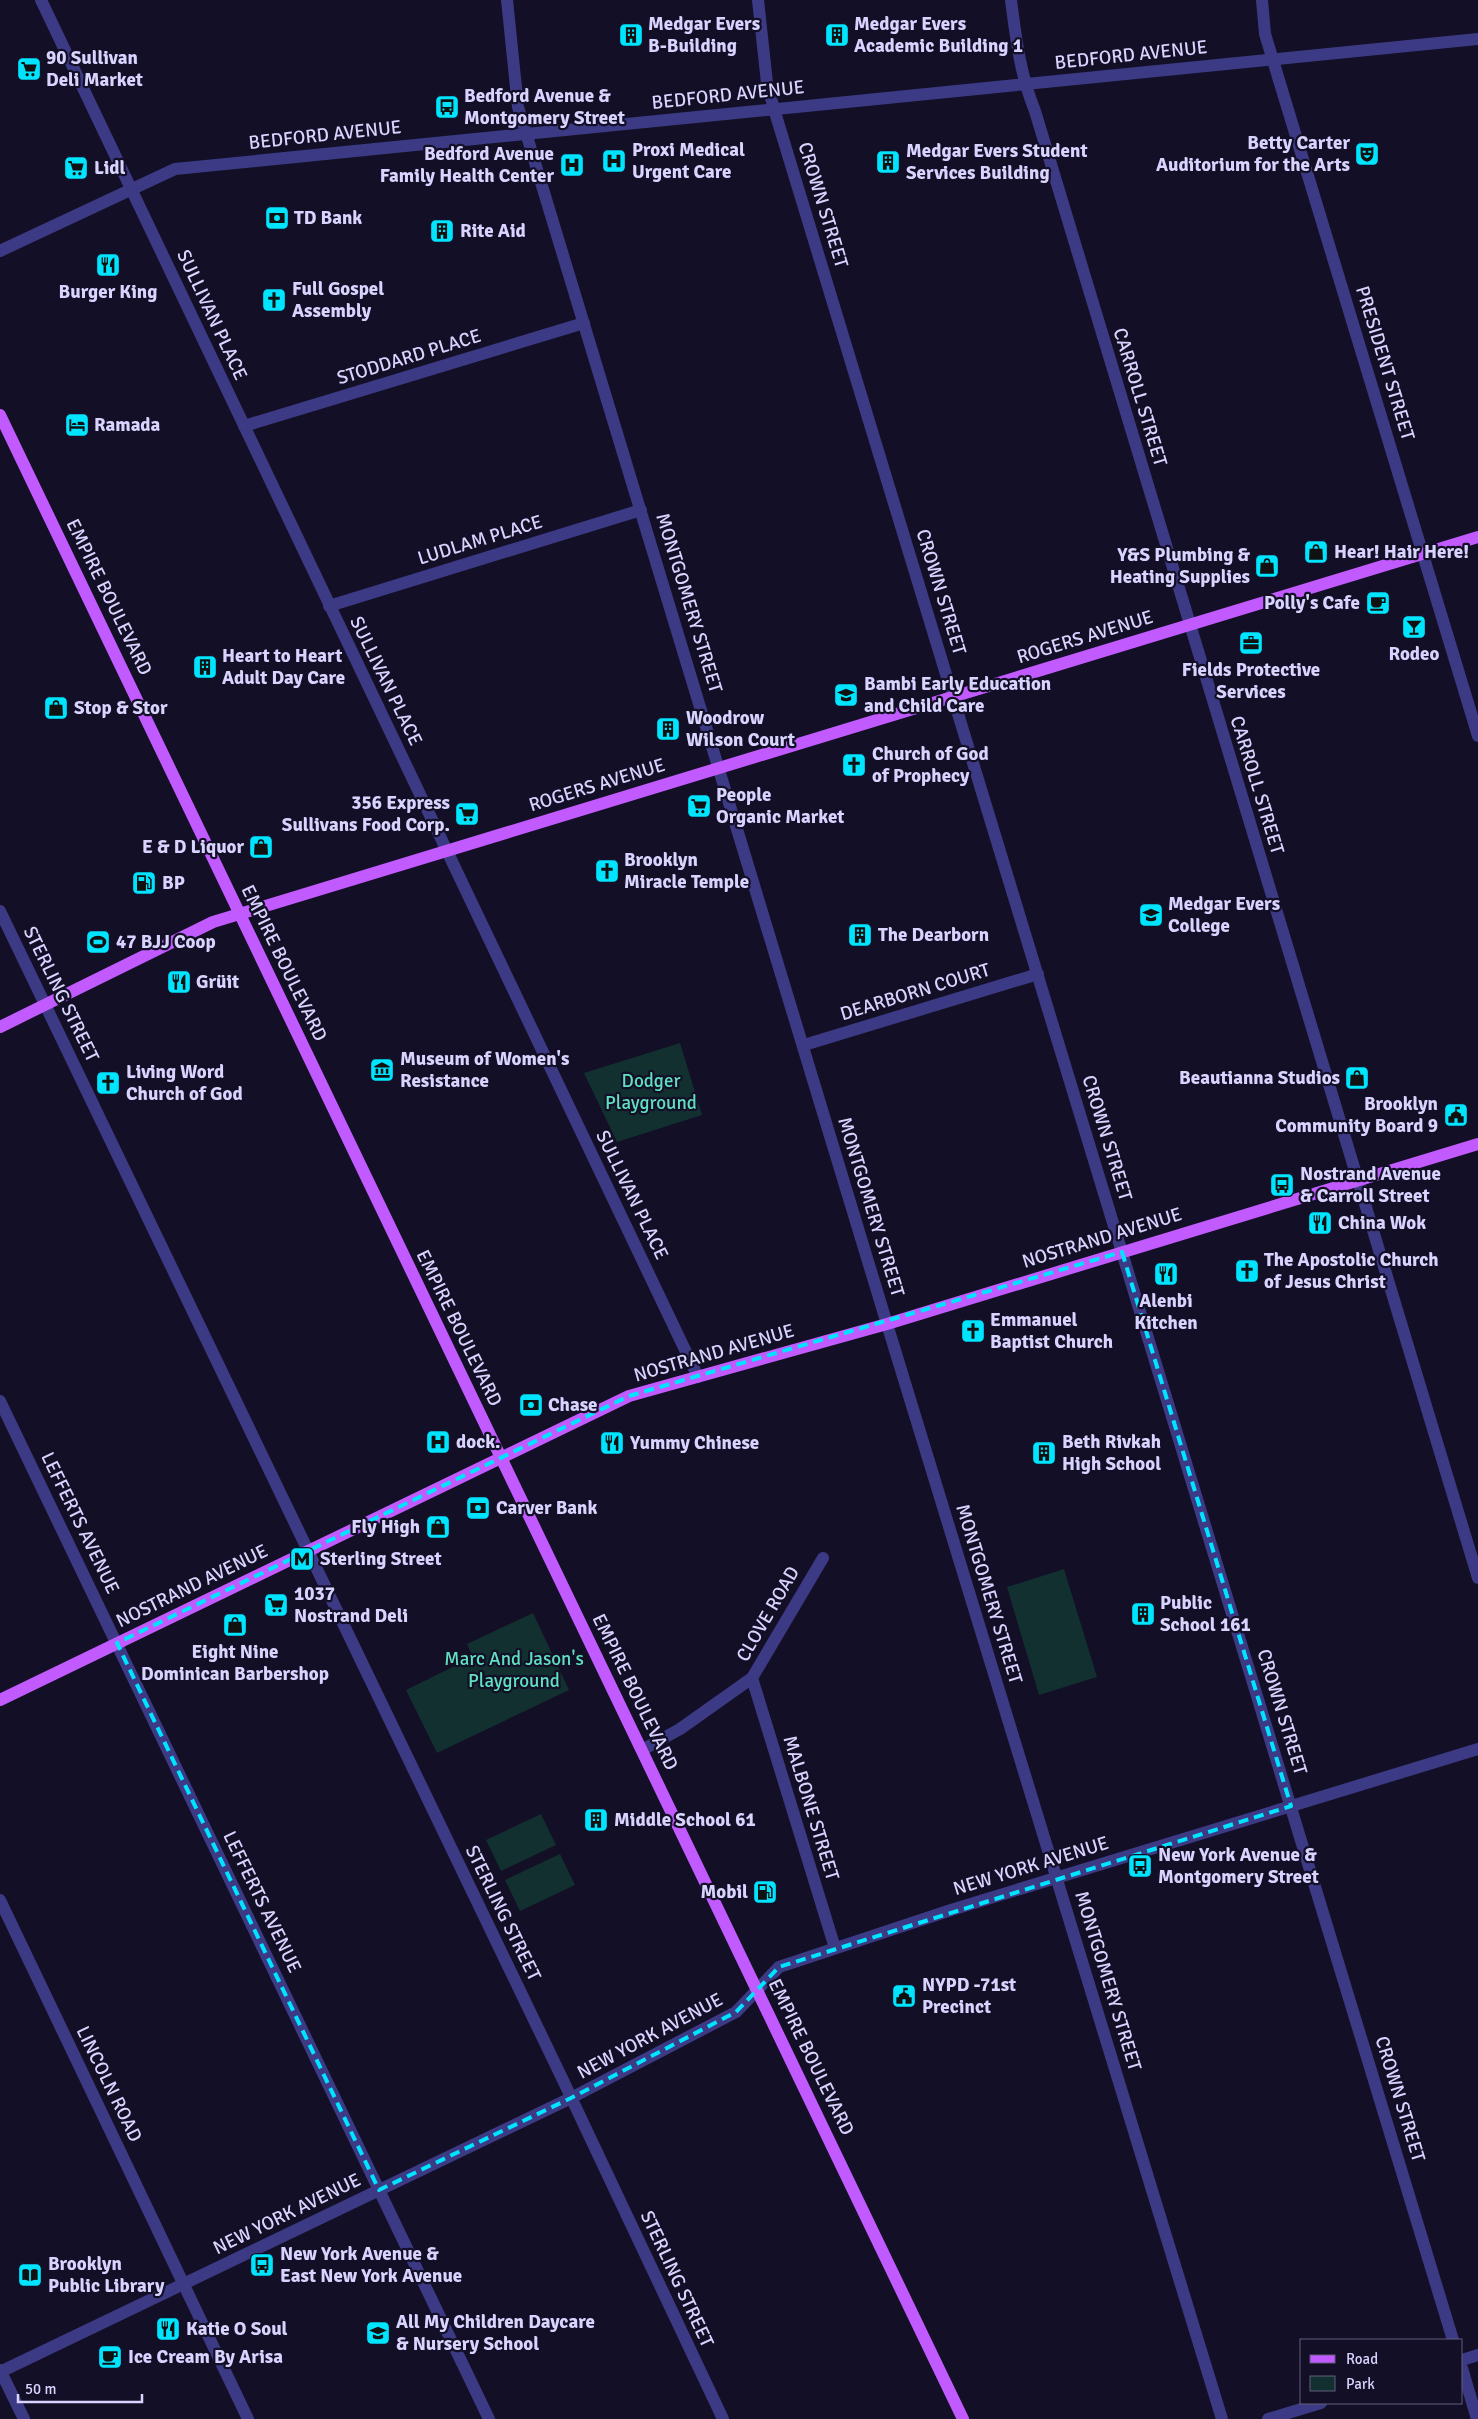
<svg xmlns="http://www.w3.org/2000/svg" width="1478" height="2419" font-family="Signika,sans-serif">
<rect width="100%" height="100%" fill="#130f26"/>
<g fill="#12302f">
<path d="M680 1043 702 1115 617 1142 584 1073Z"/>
<path d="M1064 1569 1097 1677 1039 1695 1007 1587Z"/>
<path d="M533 1613 569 1690 437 1753 406 1690 473 1657 467 1644Z"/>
<path d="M541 1814 556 1845 501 1871 486 1840Z"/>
<path d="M560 1854 575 1885 520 1911 505 1880Z"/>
</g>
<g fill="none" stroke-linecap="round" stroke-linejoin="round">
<g stroke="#3d3a85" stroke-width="12">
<path d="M41 0 698 1377"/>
<path d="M507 0 518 107 526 133 887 1324 1222 2419"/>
<path d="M758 0 767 83 774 109 1453 2340"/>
<path d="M1011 0C1016 39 1020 74 1035 111L1478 1578"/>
<path d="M1262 0 1265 34 1478 736"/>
<path d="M0 251 175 169 1478 39"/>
<path d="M244 426 584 323"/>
<path d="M329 606 641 510"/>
<path d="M0 911 561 2076 723 2419"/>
<path d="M804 1045 1038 974"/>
<path d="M0 1401 489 2419"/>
<path d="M752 1678 835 1948"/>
<path d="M642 1750 680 1729 752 1678 823 1558"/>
<path d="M0 1900 248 2419"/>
<path d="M1462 2360 1478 2355"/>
<path d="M1462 2368 1477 2419"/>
<path d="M0 2370 24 2419"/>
<path d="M0 2372 571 2098 736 2012 779 1967 951 1910 1478 1749"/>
<path d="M1268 2419 1321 2403"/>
</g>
<g stroke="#c25bff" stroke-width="12">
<path d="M0 415 963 2419"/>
<path d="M0 1027 213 922 1478 537"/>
<path d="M0 1700 629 1396 887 1324 1478 1144"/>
</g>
</g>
<path fill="none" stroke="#00e5ff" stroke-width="4" stroke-dasharray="10 6" stroke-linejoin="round" d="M1122 1252 1291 1806 779 1967 736 2012 571 2098 379 2190 117 1643 629 1396Z"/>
<defs>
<symbol id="building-square" viewBox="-11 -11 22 22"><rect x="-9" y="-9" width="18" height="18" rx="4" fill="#00e5ff" stroke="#130f26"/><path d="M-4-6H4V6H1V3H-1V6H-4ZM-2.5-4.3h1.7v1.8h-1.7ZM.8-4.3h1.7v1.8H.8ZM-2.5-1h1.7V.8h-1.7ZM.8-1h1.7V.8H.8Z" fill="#111"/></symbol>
<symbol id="supermarket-square" viewBox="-11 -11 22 22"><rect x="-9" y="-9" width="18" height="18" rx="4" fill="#00e5ff" stroke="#130f26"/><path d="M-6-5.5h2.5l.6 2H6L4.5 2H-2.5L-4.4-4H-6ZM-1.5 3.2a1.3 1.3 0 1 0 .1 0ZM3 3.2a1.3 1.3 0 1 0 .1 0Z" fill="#111"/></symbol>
<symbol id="bus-square" viewBox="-11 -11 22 22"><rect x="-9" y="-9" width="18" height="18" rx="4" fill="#00e5ff" stroke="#130f26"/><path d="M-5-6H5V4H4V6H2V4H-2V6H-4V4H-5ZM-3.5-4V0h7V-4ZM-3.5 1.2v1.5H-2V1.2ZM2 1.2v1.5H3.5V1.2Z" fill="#111"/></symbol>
<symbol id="theatre-square" viewBox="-11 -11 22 22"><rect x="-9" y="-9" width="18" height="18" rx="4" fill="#00e5ff" stroke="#130f26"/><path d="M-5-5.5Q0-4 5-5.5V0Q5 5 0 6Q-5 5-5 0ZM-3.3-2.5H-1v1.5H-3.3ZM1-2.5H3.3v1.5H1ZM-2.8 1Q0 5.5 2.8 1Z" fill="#111"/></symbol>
<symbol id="hospital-square" viewBox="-11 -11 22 22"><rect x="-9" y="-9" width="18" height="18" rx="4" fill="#00e5ff" stroke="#130f26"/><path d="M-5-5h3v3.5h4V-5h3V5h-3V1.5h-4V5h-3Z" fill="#111"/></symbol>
<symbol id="bank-square" viewBox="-11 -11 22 22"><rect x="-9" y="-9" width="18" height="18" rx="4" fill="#00e5ff" stroke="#130f26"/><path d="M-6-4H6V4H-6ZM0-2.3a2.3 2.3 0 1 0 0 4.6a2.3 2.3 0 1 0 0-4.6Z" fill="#111"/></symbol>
<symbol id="restaurant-square" viewBox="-11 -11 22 22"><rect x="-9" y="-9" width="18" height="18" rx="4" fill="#00e5ff" stroke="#130f26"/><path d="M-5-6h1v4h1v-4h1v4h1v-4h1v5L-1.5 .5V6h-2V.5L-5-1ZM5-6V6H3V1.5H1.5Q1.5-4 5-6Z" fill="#111"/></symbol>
<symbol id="church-square" viewBox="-11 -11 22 22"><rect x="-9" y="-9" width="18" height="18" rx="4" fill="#00e5ff" stroke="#130f26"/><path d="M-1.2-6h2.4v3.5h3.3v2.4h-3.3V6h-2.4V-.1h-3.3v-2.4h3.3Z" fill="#111"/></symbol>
<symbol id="hotel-square" viewBox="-11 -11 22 22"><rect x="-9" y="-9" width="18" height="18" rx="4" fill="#00e5ff" stroke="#130f26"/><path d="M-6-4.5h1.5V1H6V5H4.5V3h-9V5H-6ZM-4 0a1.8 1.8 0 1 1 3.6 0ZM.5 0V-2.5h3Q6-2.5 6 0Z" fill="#111"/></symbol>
<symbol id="shop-square" viewBox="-11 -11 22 22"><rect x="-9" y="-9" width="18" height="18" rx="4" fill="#00e5ff" stroke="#130f26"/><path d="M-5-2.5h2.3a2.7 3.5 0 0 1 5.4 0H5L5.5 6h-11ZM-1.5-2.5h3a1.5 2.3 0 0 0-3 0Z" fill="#111"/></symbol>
<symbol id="cafe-square" viewBox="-11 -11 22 22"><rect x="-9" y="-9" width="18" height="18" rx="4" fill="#00e5ff" stroke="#130f26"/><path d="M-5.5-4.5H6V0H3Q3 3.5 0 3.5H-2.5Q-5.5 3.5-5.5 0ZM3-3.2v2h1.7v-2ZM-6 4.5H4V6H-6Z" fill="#111"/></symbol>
<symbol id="bar-square" viewBox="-11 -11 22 22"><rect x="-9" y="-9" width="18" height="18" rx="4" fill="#00e5ff" stroke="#130f26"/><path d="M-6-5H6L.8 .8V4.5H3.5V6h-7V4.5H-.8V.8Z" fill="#111"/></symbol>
<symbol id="office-square" viewBox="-11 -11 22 22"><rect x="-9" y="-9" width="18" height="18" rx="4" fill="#00e5ff" stroke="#130f26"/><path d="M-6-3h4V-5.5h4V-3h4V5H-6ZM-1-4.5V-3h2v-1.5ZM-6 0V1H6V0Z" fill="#111"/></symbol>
<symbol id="school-square" viewBox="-11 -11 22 22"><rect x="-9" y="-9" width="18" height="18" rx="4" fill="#00e5ff" stroke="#130f26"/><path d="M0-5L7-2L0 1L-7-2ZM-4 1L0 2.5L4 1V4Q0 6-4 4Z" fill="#111"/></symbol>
<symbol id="fuel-square" viewBox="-11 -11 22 22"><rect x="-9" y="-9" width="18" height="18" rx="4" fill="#00e5ff" stroke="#130f26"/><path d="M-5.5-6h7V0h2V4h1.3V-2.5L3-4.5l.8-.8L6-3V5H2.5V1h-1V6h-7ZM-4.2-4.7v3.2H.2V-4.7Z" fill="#111"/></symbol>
<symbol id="university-square" viewBox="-11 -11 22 22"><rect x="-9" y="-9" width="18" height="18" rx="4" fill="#00e5ff" stroke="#130f26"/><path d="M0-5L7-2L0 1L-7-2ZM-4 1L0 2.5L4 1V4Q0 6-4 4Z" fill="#111"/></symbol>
<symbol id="stadium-square" viewBox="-11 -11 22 22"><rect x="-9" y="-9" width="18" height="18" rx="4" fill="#00e5ff" stroke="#130f26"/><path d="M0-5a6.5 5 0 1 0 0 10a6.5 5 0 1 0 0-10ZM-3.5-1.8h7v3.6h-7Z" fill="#111"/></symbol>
<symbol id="museum-square" viewBox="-11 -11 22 22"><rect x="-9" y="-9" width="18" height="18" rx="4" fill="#00e5ff" stroke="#130f26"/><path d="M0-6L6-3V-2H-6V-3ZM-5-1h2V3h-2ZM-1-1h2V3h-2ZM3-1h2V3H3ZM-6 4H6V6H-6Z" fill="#111"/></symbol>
<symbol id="civic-square" viewBox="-11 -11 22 22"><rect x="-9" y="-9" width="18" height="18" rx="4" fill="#00e5ff" stroke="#130f26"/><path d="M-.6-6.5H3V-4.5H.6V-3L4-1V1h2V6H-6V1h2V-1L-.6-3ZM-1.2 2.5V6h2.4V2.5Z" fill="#111"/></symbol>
<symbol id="metro-square" viewBox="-11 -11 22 22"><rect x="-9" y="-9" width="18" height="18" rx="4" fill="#00e5ff" stroke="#130f26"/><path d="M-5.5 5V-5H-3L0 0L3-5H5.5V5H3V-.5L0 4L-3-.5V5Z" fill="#111"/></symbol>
<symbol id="library-square" viewBox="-11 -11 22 22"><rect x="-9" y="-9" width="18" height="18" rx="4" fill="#00e5ff" stroke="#130f26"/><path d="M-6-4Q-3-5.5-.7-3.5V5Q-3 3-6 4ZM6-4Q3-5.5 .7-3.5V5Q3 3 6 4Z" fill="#111"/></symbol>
</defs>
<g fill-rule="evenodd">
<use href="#building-square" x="617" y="21" width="28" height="28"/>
<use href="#building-square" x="823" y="21" width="28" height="28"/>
<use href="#supermarket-square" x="15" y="55" width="28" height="28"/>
<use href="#bus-square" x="433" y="93" width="28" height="28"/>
<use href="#theatre-square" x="1353" y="140" width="28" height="28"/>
<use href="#hospital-square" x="600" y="147" width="28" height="28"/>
<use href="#building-square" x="874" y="148" width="28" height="28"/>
<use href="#hospital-square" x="558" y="151" width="28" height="28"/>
<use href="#supermarket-square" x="62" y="154" width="28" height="28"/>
<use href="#bank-square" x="263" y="204" width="28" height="28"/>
<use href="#building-square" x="428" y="217" width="28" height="28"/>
<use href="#restaurant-square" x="94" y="251" width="28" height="28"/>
<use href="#church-square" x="260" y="286" width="28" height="28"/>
<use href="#hotel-square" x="63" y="411" width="28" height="28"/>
<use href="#shop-square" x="1302" y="538" width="28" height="28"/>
<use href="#shop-square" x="1253" y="552" width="28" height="28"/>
<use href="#cafe-square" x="1364" y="589" width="28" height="28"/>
<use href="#bar-square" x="1400" y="613" width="28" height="28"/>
<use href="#office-square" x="1237" y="629" width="28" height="28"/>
<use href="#building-square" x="191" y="653" width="28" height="28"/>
<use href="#school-square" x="832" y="681" width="28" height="28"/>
<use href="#shop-square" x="42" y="694" width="28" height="28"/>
<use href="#building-square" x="654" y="715" width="28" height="28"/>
<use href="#church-square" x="840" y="751" width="28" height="28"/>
<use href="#supermarket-square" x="685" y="792" width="28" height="28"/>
<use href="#supermarket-square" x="453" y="800" width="28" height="28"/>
<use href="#shop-square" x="247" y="833" width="28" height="28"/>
<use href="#church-square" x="593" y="857" width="28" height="28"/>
<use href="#fuel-square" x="130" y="869" width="28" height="28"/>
<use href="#university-square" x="1137" y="901" width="28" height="28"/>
<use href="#building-square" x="846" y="921" width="28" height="28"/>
<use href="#stadium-square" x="84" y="928" width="28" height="28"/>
<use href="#restaurant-square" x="165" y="968" width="28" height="28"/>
<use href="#museum-square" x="368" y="1056" width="28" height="28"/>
<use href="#shop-square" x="1343" y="1064" width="28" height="28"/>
<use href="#church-square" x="94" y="1069" width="28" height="28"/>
<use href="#civic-square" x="1442" y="1101" width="28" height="28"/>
<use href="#bus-square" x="1268" y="1171" width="28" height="28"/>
<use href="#restaurant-square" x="1306" y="1209" width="28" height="28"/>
<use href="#church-square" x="1233" y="1257" width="28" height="28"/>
<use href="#restaurant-square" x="1152" y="1260" width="28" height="28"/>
<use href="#church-square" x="959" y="1317" width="28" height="28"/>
<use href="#bank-square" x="517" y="1391" width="28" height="28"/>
<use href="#hospital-square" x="424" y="1428" width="28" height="28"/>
<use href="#restaurant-square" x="598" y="1429" width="28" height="28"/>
<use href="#building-square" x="1030" y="1439" width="28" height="28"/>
<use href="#bank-square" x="464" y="1494" width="28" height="28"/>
<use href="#shop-square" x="424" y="1513" width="28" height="28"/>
<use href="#metro-square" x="288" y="1545" width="28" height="28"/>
<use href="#supermarket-square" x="262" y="1591" width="28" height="28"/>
<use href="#building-square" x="1129" y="1600" width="28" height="28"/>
<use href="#shop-square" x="221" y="1611" width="28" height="28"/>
<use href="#building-square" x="582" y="1806" width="28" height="28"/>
<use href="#bus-square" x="1126" y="1852" width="28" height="28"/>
<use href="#fuel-square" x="751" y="1878" width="28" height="28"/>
<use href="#civic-square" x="890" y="1982" width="28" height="28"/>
<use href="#bus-square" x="248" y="2251" width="28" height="28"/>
<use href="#library-square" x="16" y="2261" width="28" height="28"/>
<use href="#restaurant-square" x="154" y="2315" width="28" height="28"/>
<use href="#school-square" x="364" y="2319" width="28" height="28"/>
<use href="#cafe-square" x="96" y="2343" width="28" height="28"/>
</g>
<g text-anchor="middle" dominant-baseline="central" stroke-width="4.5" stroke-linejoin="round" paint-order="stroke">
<g font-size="19" font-weight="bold" fill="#d9d4ff" stroke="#130f26" text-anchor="start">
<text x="648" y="24">Medgar Evers<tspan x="648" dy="22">B-Building</tspan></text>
<text x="854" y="24">Medgar Evers<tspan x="854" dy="22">Academic Building 1</tspan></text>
<text x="46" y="58">90 Sullivan<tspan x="46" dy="22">Deli Market</tspan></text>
<text x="464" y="96">Bedford Avenue &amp;<tspan x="464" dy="22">Montgomery Street</tspan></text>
<text x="1350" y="143" text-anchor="end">Betty Carter<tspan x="1350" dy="22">Auditorium for the Arts</tspan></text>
<text x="632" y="150">Proxi Medical<tspan x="632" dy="22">Urgent Care</tspan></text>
<text x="906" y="151">Medgar Evers Student<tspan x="906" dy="22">Services Building</tspan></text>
<text x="554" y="154" text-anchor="end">Bedford Avenue<tspan x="554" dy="22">Family Health Center</tspan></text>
<text x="94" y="168">Lidl</text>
<text x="294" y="218">TD Bank</text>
<text x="460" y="231">Rite Aid</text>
<text x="292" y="289">Full Gospel<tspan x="292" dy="22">Assembly</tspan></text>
<text x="108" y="292" text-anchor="middle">Burger King</text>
<text x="94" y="425">Ramada</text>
<text x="1334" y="552">Hear! Hair Here!</text>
<text x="1250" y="555" text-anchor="end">Y&amp;S Plumbing &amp;<tspan x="1250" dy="22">Heating Supplies</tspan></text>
<text x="1360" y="603" text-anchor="end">Polly's Cafe</text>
<text x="1414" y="654" text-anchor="middle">Rodeo</text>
<text x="222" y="656">Heart to Heart<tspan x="222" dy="22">Adult Day Care</tspan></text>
<text x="1251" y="670" text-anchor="middle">Fields Protective<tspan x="1251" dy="22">Services</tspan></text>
<text x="864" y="684">Bambi Early Education<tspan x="864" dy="22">and Child Care</tspan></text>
<text x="74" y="708">Stop &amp; Stor</text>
<text x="686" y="718">Woodrow<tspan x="686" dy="22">Wilson Court</tspan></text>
<text x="872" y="754">Church of God<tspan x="872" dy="22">of Prophecy</tspan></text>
<text x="716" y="795">People<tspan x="716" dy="22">Organic Market</tspan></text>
<text x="450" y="803" text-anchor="end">356 Express<tspan x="450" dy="22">Sullivans Food Corp.</tspan></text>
<text x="244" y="847" text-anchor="end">E &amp; D Liquor</text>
<text x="624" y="860">Brooklyn<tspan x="624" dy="22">Miracle Temple</tspan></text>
<text x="162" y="883">BP</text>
<text x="1168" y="904">Medgar Evers<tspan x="1168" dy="22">College</tspan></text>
<text x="878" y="935">The Dearborn</text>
<text x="116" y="942">47 BJJ Coop</text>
<text x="196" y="982">Grüit</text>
<text x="400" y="1059">Museum of Women's<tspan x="400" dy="22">Resistance</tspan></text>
<text x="126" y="1072">Living Word<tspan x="126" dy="22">Church of God</tspan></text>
<text x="1340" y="1078" text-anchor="end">Beautianna Studios</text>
<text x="1438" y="1104" text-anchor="end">Brooklyn<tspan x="1438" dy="22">Community Board 9</tspan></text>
<text x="1300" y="1174">Nostrand Avenue<tspan x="1300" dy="22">&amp; Carroll Street</tspan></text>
<text x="1338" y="1223">China Wok</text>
<text x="1264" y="1260">The Apostolic Church<tspan x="1264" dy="22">of Jesus Christ</tspan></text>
<text x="1166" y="1301" text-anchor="middle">Alenbi<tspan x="1166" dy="22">Kitchen</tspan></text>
<text x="990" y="1320">Emmanuel<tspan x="990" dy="22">Baptist Church</tspan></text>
<text x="548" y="1405">Chase</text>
<text x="456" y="1442">dock.</text>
<text x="1062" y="1442">Beth Rivkah<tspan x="1062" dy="22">High School</tspan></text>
<text x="630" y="1443">Yummy Chinese</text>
<text x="496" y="1508">Carver Bank</text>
<text x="420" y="1527" text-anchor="end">Fly High</text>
<text x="320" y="1559">Sterling Street</text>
<text x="294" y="1594">1037<tspan x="294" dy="22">Nostrand Deli</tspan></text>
<text x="1160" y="1603">Public<tspan x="1160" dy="22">School 161</tspan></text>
<text x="235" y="1652" text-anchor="middle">Eight Nine<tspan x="235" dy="22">Dominican Barbershop</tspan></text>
<text x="614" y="1820">Middle School 61</text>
<text x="1158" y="1855">New York Avenue &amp;<tspan x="1158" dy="22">Montgomery Street</tspan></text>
<text x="748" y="1892" text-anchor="end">Mobil</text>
<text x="922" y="1985">NYPD -71st<tspan x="922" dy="22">Precinct</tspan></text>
<text x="280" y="2254">New York Avenue &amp;<tspan x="280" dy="22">East New York Avenue</tspan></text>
<text x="48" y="2264">Brooklyn<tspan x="48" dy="22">Public Library</tspan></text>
<text x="396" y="2322">All My Children Daycare<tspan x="396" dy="22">&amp; Nursery School</tspan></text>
<text x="186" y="2329">Katie O Soul</text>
<text x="128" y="2357">Ice Cream By Arisa</text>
</g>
<g font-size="19" fill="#d9d4ff" stroke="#130f26">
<text transform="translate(1131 55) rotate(-6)">BEDFORD AVENUE</text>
<text transform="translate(728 95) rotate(-6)">BEDFORD AVENUE</text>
<text transform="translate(325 135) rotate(-6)">BEDFORD AVENUE</text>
<text transform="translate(823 205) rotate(73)">CROWN STREET</text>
<text transform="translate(212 315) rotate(65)">SULLIVAN PLACE</text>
<text transform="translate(409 357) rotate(-17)">STODDARD PLACE</text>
<text transform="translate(1385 363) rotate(73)">PRESIDENT STREET</text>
<text transform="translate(1140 397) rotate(73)">CARROLL STREET</text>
<text transform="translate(480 540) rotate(-17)">LUDLAM PLACE</text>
<text transform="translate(941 592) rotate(73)">CROWN STREET</text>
<text transform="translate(109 597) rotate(64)">EMPIRE BOULEVARD</text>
<text transform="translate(689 603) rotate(73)">MONTGOMERY STREET</text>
<text transform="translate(1085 637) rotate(-17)">ROGERS AVENUE</text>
<text transform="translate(386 681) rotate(64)">SULLIVAN PLACE</text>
<text transform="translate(597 785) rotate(-17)">ROGERS AVENUE</text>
<text transform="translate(1257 785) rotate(73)">CARROLL STREET</text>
<text transform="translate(284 963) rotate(64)">EMPIRE BOULEVARD</text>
<text transform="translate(915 992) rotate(-17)">DEARBORN COURT</text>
<text transform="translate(61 994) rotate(64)">STERLING STREET</text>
<text transform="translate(1107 1138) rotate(73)">CROWN STREET</text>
<text transform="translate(632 1195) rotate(64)">SULLIVAN PLACE</text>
<text transform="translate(871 1207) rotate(73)">MONTGOMERY STREET</text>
<text transform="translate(1102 1238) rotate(-17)">NOSTRAND AVENUE</text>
<text transform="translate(459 1328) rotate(64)">EMPIRE BOULEVARD</text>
<text transform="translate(714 1353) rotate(-16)">NOSTRAND AVENUE</text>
<text transform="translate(80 1523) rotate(64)">LEFFERTS AVENUE</text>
<text transform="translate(192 1586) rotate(-26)">NOSTRAND AVENUE</text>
<text transform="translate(989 1594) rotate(73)">MONTGOMERY STREET</text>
<text transform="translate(768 1614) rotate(-60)">CLOVE ROAD</text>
<text transform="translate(635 1692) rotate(64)">EMPIRE BOULEVARD</text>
<text transform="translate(1282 1712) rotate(73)">CROWN STREET</text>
<text transform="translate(811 1808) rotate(73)">MALBONE STREET</text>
<text transform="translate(1031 1866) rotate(-17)">NEW YORK AVENUE</text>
<text transform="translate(262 1902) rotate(64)">LEFFERTS AVENUE</text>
<text transform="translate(503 1913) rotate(64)">STERLING STREET</text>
<text transform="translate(1108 1981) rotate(73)">MONTGOMERY STREET</text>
<text transform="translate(650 2036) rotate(-28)">NEW YORK AVENUE</text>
<text transform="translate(811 2057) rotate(64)">EMPIRE BOULEVARD</text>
<text transform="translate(109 2084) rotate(64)">LINCOLN ROAD</text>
<text transform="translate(1400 2099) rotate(73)">CROWN STREET</text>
<text transform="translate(287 2214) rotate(-26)">NEW YORK AVENUE</text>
<text transform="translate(677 2279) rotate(65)">STERLING STREET</text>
</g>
<g font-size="19" fill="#5fe0c0" stroke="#130f26">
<text x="651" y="1081">Dodger<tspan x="651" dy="22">Playground</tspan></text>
<text x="514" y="1659">Marc And Jason's<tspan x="514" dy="22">Playground</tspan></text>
</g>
</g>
<rect x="1300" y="2339" width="162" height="65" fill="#130f26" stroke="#625e7d"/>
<rect x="1310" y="2355" width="25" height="8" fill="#c25bff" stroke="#625e7d"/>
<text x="1346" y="2364" font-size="15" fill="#d9d4ff">Road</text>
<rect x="1310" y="2376" width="25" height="15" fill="#12302f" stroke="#625e7d"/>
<text x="1346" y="2389" font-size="15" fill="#d9d4ff">Park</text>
<path d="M18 2394v8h124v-8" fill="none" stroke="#d9d4ff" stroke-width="2.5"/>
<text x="25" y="2394" font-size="15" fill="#d9d4ff" stroke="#130f26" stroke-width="4" paint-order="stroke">50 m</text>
</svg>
